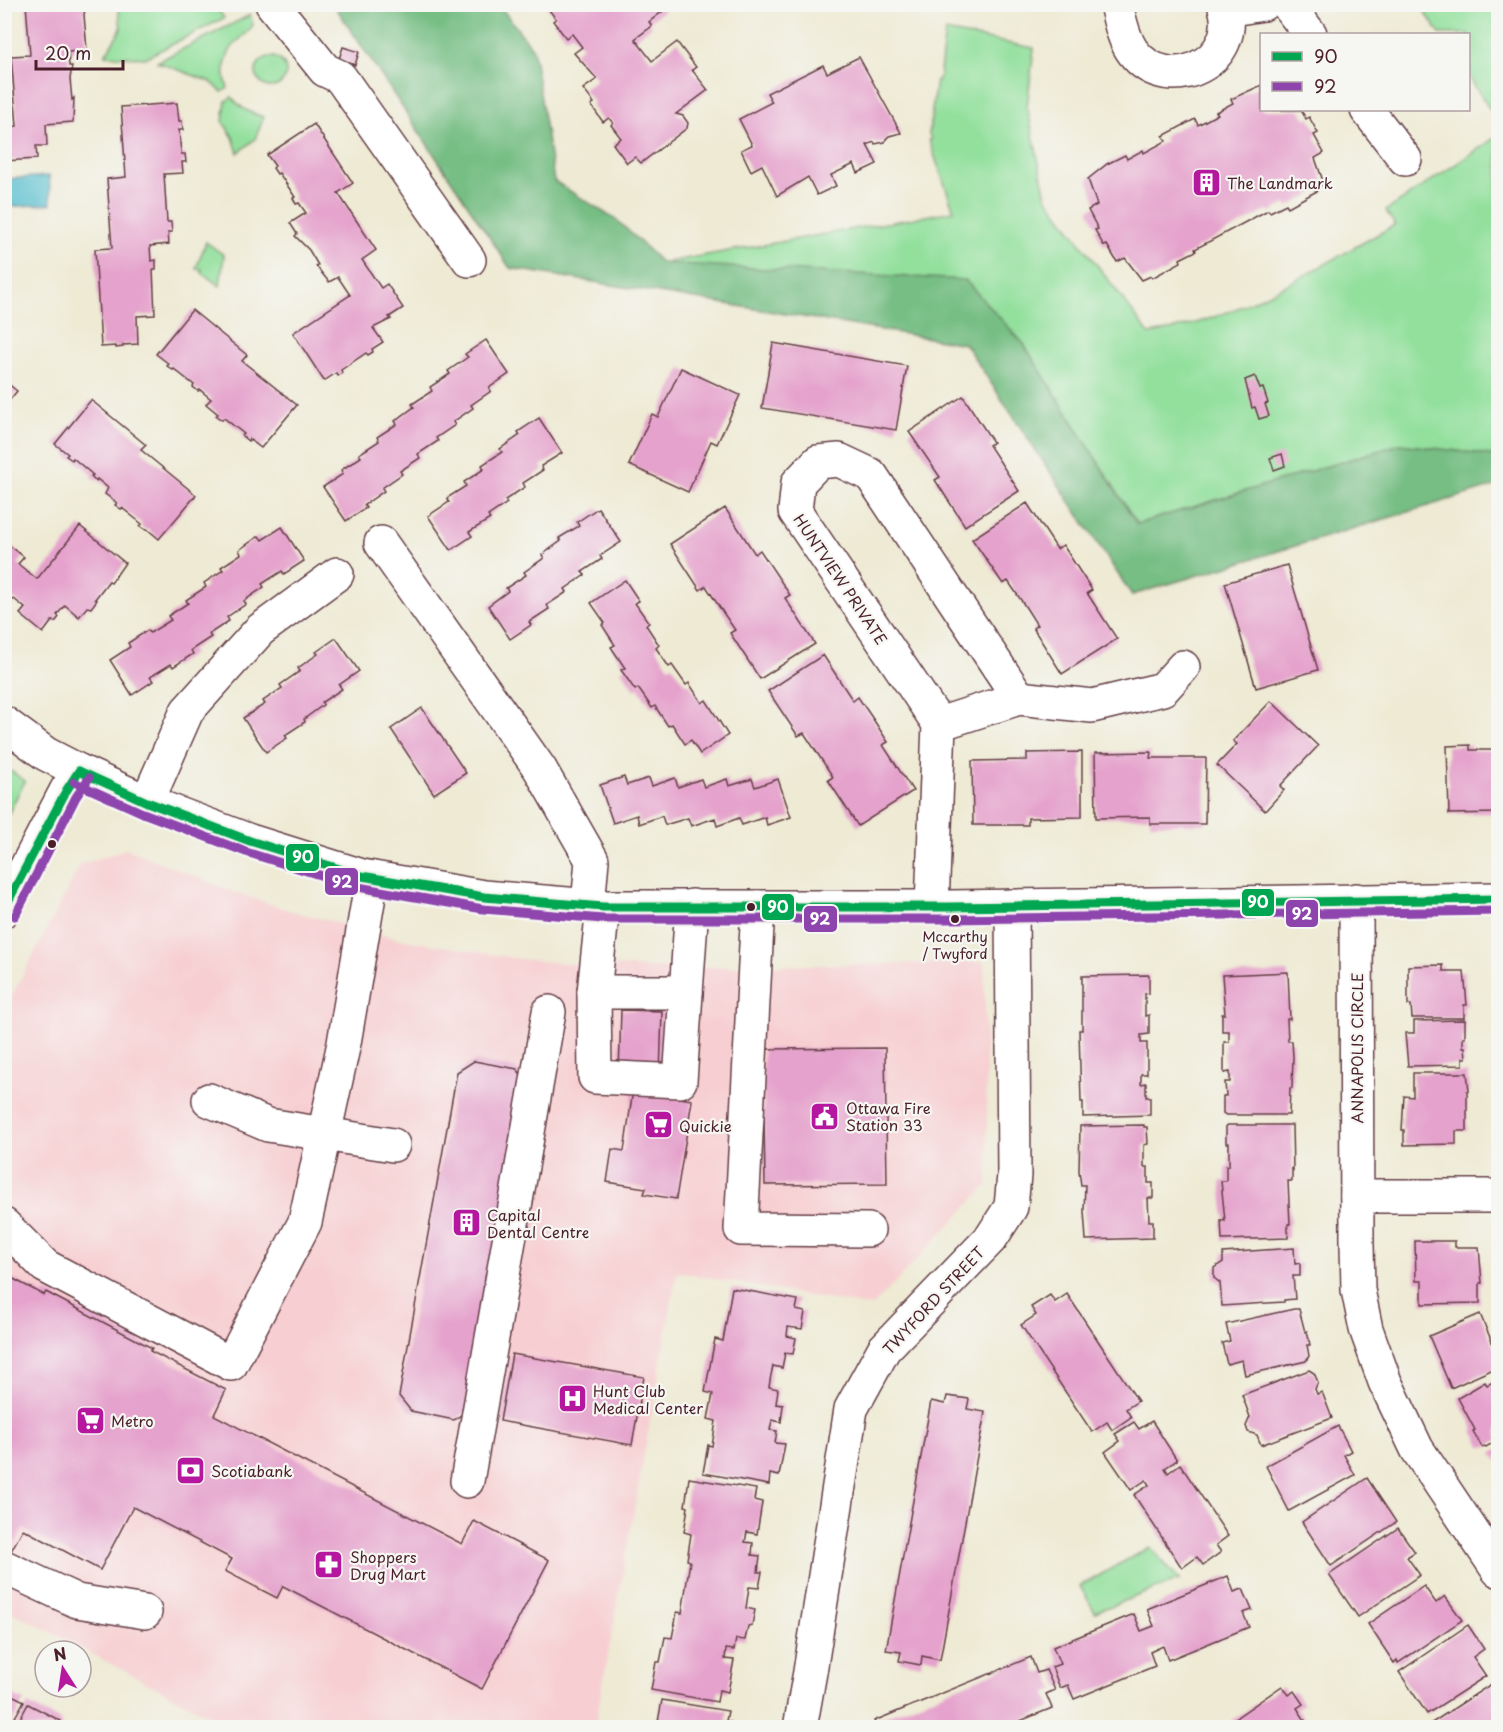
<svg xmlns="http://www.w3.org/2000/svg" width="1503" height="1732" font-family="'Playpen Sans',sans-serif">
<rect width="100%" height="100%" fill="#f6f6f2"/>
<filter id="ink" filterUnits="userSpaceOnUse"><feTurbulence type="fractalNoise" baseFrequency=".0167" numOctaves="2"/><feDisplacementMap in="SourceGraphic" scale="12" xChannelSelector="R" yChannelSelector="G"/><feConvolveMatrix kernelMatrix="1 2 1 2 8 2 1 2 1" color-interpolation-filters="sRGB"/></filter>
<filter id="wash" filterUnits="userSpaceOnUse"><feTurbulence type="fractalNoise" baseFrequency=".008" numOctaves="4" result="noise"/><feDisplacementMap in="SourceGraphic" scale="24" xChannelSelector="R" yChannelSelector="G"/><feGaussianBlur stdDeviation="1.35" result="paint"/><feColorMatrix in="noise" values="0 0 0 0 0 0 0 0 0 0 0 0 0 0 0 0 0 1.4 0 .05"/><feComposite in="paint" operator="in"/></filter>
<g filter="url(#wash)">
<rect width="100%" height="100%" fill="#eeead4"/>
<path fill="#f7cfd2" d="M127 849 234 892 288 910 399 939 513 958 570 964 654 968 984 962 988 1184 872 1307 677 1272 595 1727H231L5 1608 4 1011 81 864Z"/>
<g fill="#93e09d" stroke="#6e8064" stroke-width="1.5">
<path d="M118 5H215L224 18 145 58 105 55 121 29Z"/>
<path d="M1420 5H1498V122L1469 77 1468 34H1440Z"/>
<path d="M250 15 253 25C250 32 245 34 240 39 225 51 221 71 228 88L222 92 211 82 157 62Z"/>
<path d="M945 31 1034 48 1027 107 1046 197 1149 334C1239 320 1317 267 1395 225L1386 211 1498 136V456L1400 444 1137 524 1023 343 662 263 954 211 929 140 932 139 929 134 936 80H939Z"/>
<circle cx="271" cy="72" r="15"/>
<path d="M232 97C241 109 250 113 264 117L255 139 238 153 233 137 223 122 226 101Z"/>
<path d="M206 242 224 255 220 286 202 273V269H196Z"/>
<path d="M5 767 25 781 5 820Z"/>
<path d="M1150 1547 1179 1580 1095 1612 1080 1586Z"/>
</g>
<path fill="#76be84" stroke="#606e58" stroke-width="1.5" d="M334 5H499L533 49 554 181 618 221 662 263 965 280 1023 343 1137 524 1400 444 1498 456V485L1132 595 965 344 510 268Z"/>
<path fill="#52bdce" stroke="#4e6e7c" stroke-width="1.5" d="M49 176 51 204 5 207V179Z"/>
<g id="blocks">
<g fill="#e5a2cc">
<path d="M26 4H86L84 15 87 50 68 52 69 66H72L70 79 72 100 74 98 73 122 46 124 47 146H36L37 159 4 161V127L17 126 11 56 30 55Z"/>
<path d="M548 4H672L649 22 652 26 635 39 652 61 677 42 696 67 692 70 708 90 676 114 683 116 688 123 687 128 641 163 635 157 627 163 613 144 621 138 611 125 613 123 609 118 603 122 591 105 594 103 583 89 597 79 574 53 582 47 572 34 566 38 553 21 556 19 546 6Z"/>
<path d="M343 47 359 52 355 65 339 59Z"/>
<path d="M859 57 901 133 889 136 886 139 885 142 875 144 874 142 867 145 877 164 858 173 854 164 831 175 836 186 817 195 808 177 777 196 762 165 751 171 741 150 752 145 739 119 772 102 767 93 823 65 827 73Z"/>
<path d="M1262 85V110H1301L1306 119 1309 117 1318 133 1314 135 1324 153 1315 158 1324 184 1315 189 1317 191 1288 207 1286 204 1270 212 1268 210 1195 249 1196 251 1180 259 1181 262 1152 278 1151 276 1142 280 1125 258 1117 262 1107 245 1104 246 1095 230 1098 229 1088 210 1097 205 1088 179 1107 164 1125 155 1127 159 1143 150 1144 153 1166 141 1163 136 1195 119 1198 125 1218 114 1216 112 1233 103 1231 99Z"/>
<path d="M177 103 179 121H182L183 130H179L181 154H185L186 162H182L183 173 164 174 167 222H171L172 232H168L169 244 150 246 151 261 156 260V270H153L155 315 137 316 138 344 123 345V347L116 348V346L101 347 95 249 112 248 107 179 126 177 121 107Z"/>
<path d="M314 124 353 183 338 193 376 250 362 260 381 288 387 284 403 308 389 317 391 319 373 328 383 342 372 349 373 352 368 355 366 353 341 370 342 373 338 376 336 373 324 381 293 333 350 295 338 277 329 282 316 266 318 265 309 250 295 236 297 234 290 223 306 213 299 203 296 204 293 198 295 197 279 173 277 174 273 168 275 166 267 155Z"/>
<path d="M192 310 247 355 242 361 297 405 261 448 249 439 248 441 242 436 244 434 224 418 222 420 216 416 218 414 206 404 211 399 200 390 198 391 193 387 194 385 174 369 173 370 167 366 169 364 156 354Z"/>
<path d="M486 340 509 374 489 388 491 391 471 405 473 408 453 422 455 425 436 438 438 441 418 454 420 458 400 471 402 474 382 488 384 491 364 505 366 508 346 521 323 487 343 474 341 470 361 457 359 454 379 441 377 437 397 424 395 421 414 407 412 404 432 391 430 387 450 374 448 371 468 357 465 354Z"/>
<path d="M773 343 907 366 896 430 762 408Z"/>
<path d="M681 368 740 395 717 444 711 441 688 492 629 465 652 414 658 417Z"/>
<path d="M1255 376 1260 389 1263 388 1268 403 1265 404 1269 416 1259 419 1255 407 1252 408 1245 380Z"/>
<path d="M6 382 17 391 4 407V385Z"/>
<path d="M963 396 993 442 989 445 1019 491 965 526 935 480 940 477 909 432Z"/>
<path d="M91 400 146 445 141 450 196 495 159 539 147 529 146 530 140 526 142 524 122 508 121 509 115 505 117 503 105 494 108 488 97 479 96 481 91 476 93 475 73 458 72 460 66 456 68 454 55 444Z"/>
<path d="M539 418 562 453 541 466 543 470 523 483 525 487 505 500 507 503 488 516 490 519 469 532 472 536 451 550 428 516 449 502 447 498 466 486 464 482 484 469 482 465 502 452 500 449 520 435 518 432Z"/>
<path d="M1282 454 1285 466 1274 470 1270 458Z"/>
<path d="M1027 503 1057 549 1063 545 1077 567 1092 590 1087 593 1117 639 1062 674 1033 628 1037 625 1023 603 1008 581 1003 584 972 539Z"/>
<path d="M598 508 621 542 600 556 602 559 582 572 585 575 565 589 567 592 547 605 549 609 529 622 531 625 510 639 488 606 508 591 506 588 526 575 524 572 544 558 542 555 561 541 559 538 579 526 577 522Z"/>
<path d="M725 508 755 554 760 550 790 595 785 598 815 644 760 679 730 633 735 630 720 608 706 586 700 590 670 544Z"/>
<path d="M80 526 125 563 111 583 109 581 95 599 97 600 91 608 87 607 79 617 65 605 57 615 59 617 55 622 52 621 43 633 20 614 25 608 14 599 12 601 4 592V541L24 557 18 564 37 579Z"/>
<path d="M282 527 304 561 284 574 282 571 262 584 264 587 244 601 246 604 227 617 229 621 209 634 211 637 191 650 193 654 173 667 171 664 150 677 153 681 132 695 110 660 130 647 128 643 148 630 150 633 171 620 168 616 188 603 186 600 206 587 204 583 223 570 221 567 241 554 239 550 259 536 262 540Z"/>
<path d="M1287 565 1318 670 1256 688 1225 583Z"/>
<path d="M625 580 639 601 635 603 649 623 646 625 659 645 656 648 669 667 672 665 686 685 689 683 702 703 706 700 728 735 700 754 691 740 685 744 672 724 668 726 655 706 652 708 638 688 635 690 621 670 625 668 611 647 615 645 602 625 605 623 591 603Z"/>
<path d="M336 638 359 671 339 685 342 689 322 702 323 705 304 719 305 722 285 735 287 738 266 752 243 718 265 704 263 701 282 688 280 685 300 671 298 668 318 654 316 652Z"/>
<path d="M823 655 853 701 858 697 873 719 888 742 883 745 913 791 858 826 828 780 833 777 804 733 798 736 768 691Z"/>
<path d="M1271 701 1318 746 1280 786 1284 790 1265 811 1217 765 1237 744 1233 741Z"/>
<path d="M422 708 466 773 434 794 391 729Z"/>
<path d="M1470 745V750H1498V813L1449 814 1447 746Z"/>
<path d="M1082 752V817L1028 818V825H973L972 761 1027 760V753Z"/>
<path d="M1151 752 1150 758H1206L1205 824H1150V817L1096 818 1095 753Z"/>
<path d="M624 777 627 785 649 778 652 786 675 778 678 787 701 779 704 787 727 779 729 786 752 779 755 787 778 779 791 817 767 825 765 817 742 825 739 818 717 826 715 818 691 826 688 818 665 825 662 816 639 824 637 815 613 823 600 785Z"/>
<path d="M1443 965V971H1464L1467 1005H1464V1018H1412L1411 1005H1408V966Z"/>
<path d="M1288 972 1290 1019H1287L1288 1041H1292L1293 1057 1292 1088H1290L1289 1115H1226L1223 1113V1096H1226L1225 1082H1230V1072L1224 1073V1042H1229V1031H1222V1014H1225L1222 975Z"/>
<path d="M1149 975V994L1145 993V1016L1149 1015V1034L1141 1035V1043H1147V1074H1141V1084L1146 1083V1097H1150V1115L1083 1117V1102H1081L1079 1030H1082V976Z"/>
<path d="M621 1010 662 1011 660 1076 619 1074Z"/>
<path d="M1465 1020V1037H1463V1047H1465L1466 1058H1463V1065L1408 1066 1405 1033H1414V1021Z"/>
<path d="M885 1048 887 1184 765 1185 763 1049Z"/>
<path d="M474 1061 517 1069 528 1084 469 1409 454 1420 411 1411 399 1396 457 1072Z"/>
<path d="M1413 1073H1467L1469 1091H1467V1131H1456V1144L1404 1145V1130H1402L1404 1096 1413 1097Z"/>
<path d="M633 1090 692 1100 676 1199 644 1194 646 1188 607 1182 612 1149 624 1151Z"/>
<path d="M1144 1125V1127H1147L1148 1144 1144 1145V1167H1148V1183H1153V1198H1148L1149 1221H1153V1238L1086 1240 1084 1211 1085 1185H1081L1079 1171 1080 1126Z"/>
<path d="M1228 1125H1292L1293 1170 1292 1169V1181H1288L1290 1224H1288V1238L1222 1240 1221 1220 1225 1221 1221 1181H1226V1166H1229V1143H1226V1126Z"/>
<path d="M1415 1241H1455V1247H1479L1482 1283H1480V1303L1422 1304V1281H1416Z"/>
<path d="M1294 1248 1295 1264 1300 1263V1276H1293L1295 1299 1284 1300V1302L1222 1306 1220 1283 1214 1278V1268L1223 1262V1253Z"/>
<path d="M4 1274 44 1295 46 1292 152 1348 150 1351 226 1390 214 1415 462 1544 474 1521 549 1560 482 1689 283 1586 277 1598 225 1571 232 1559 133 1507 100 1570 23 1529 4 1564Z"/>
<path d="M732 1288 798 1300 796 1310 805 1312 802 1329 788 1327 787 1336 796 1338 793 1354 785 1353 782 1368 773 1366 771 1375 769 1387 778 1389 776 1404 783 1405 781 1422 772 1420 770 1430 777 1431 775 1443 785 1444 779 1476 770 1474 769 1485 703 1473 708 1445 712 1446 716 1421 708 1419 713 1394 705 1392 715 1339 723 1341Z"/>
<path d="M1067 1294 1138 1401 1126 1409 1131 1417 1112 1430 1107 1422 1092 1432 1021 1325 1036 1315 1031 1307 1050 1295 1055 1302Z"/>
<path d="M1294 1309H1299L1305 1332 1307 1331 1310 1345H1307L1309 1356 1306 1361 1245 1375 1242 1360 1227 1364 1222 1343 1230 1341 1226 1324Z"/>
<path d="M1480 1314 1498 1356V1367L1451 1388 1429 1336Z"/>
<path d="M512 1354 644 1377 632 1445 500 1421Z"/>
<path d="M1309 1370 1314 1373 1318 1382 1315 1389 1317 1394 1322 1392 1332 1418 1261 1445 1257 1435 1248 1432 1246 1426 1250 1417 1242 1395Z"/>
<path d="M1485 1382 1487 1385 1493 1382 1496 1387 1498 1386V1440L1486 1447 1484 1446 1482 1447 1473 1431 1475 1430 1458 1398Z"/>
<path d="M947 1396 969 1399 967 1409 985 1412 940 1660 922 1656 921 1665 899 1661 901 1652 886 1650 931 1401 945 1404Z"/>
<path d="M1152 1421 1177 1460 1165 1468 1168 1473 1180 1464 1228 1536 1216 1545 1221 1552 1203 1565 1197 1557 1182 1568 1134 1495 1149 1485 1146 1480 1131 1490 1105 1452 1120 1441 1115 1434 1134 1422 1139 1429Z"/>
<path d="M1338 1426 1351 1451 1344 1455 1355 1475 1289 1511 1266 1466Z"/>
<path d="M1498 1448V1462L1492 1453Z"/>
<path d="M689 1478 756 1489 754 1500 762 1502 757 1534 747 1532 745 1542 753 1543 752 1555 760 1556 758 1572H762L759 1588 749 1587 746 1608 755 1610 752 1625 748 1626 745 1640 736 1639 734 1650 726 1649 725 1659 734 1660 728 1692 719 1690 717 1702 651 1690 656 1662H660L665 1637 672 1638 677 1612 682 1613 690 1561 687 1560 691 1534 684 1532 688 1507 685 1506Z"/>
<path d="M1367 1478 1396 1522 1331 1566 1302 1522Z"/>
<path d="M1398 1528 1415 1552 1407 1557 1420 1575 1358 1617 1329 1575Z"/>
<path d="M1228 1576 1234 1592 1243 1589 1252 1610 1243 1613 1249 1627 1168 1660 1163 1646 1150 1652 1155 1666 1074 1699 1068 1685 1060 1688 1052 1667 1060 1664 1053 1647 1134 1614 1141 1631 1154 1626 1147 1609Z"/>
<path d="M1424 1586 1436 1603 1445 1596 1462 1620 1398 1663 1397 1660 1394 1663 1368 1624Z"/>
<path d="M1468 1625 1484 1649 1473 1657 1486 1676 1427 1714 1399 1672Z"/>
<path d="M1031 1657 1037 1673 1046 1670 1055 1690 1046 1694 1052 1708 1003 1728H877L874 1721Z"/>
<path d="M1491 1684 1498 1696V1728H1432L1430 1724Z"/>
<path d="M1282 1686 1289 1695 1294 1691 1303 1704 1297 1708 1310 1728H1221Z"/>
<path d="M4 1691 24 1701 9 1728H4Z"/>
<path d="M662 1700 728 1711 726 1721 734 1723 733 1728 657 1727Z"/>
<path d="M28 1704 61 1721 63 1728H15Z"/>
</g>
</g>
</g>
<g filter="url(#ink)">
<use href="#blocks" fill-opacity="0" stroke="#633d44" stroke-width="1.5"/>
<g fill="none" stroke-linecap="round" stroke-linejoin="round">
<defs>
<g id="minor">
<path d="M272 4 325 70 340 77 469 260"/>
<path d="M1116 4C1120 20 1123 39 1133 52 1169 99 1244 60 1224 4"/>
<path d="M1287 4 1310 34"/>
<path d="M1226 10 1263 4"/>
<path d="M1367 110 1405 159"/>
<path d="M381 543 540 769 592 860 588 906"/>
<path d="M4 723 46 754 79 771 147 802 250 841 362 876 484 897 603 907H948L1498 899"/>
<path d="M939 724 1019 698 1092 706 1163 689 1183 667"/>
<path d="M147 802 187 711 260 630 337 574"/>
<path d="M1356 900 1357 1244 1358 1290 1366 1329 1385 1382 1417 1449 1498 1570"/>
<path d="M932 906 939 724 795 511 798 483 818 462 839 460 871 475 1019 698"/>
<path d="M603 907 594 992 595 1077 680 1081 692 906"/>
<path d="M758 907 741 1229 868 1230"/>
<path d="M4 910 66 791 79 771"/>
<path d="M594 992H686"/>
<path d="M209 1100 268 1125 393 1145"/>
<path d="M1357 1196H1498"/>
<path d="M4 1225 45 1266 231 1364 305 1222 344 1043 372 878"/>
<path d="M467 1481 549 1012"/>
<path d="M4 1567 77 1601 145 1612"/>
<path d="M800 1728 810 1672 851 1409 884 1349 991 1238 1011 1207 1014 1175 1012 906"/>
</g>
</defs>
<use href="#minor" stroke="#633d44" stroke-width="36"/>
<use href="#minor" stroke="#fff" stroke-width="33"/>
<defs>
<g id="bus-1">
<path d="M79 771 147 802 250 841 362 876 484 897 603 907H948L1498 899"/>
<path d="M4 909 66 791 79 771"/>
</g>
<g id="bus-2">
<path d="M74 782 143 813 246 852 358 887 483 909 603 919H948L1498 911"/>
<path d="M15 916 76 797 89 778"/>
</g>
</defs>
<use href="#bus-1" stroke="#f6f6f2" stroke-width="14"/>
<use href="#bus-2" stroke="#f6f6f2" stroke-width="14"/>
<use href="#bus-1" stroke="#00a651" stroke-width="9"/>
<use href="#bus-2" stroke="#8e44ad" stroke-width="9"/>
</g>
</g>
<defs>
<symbol id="building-square" viewBox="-11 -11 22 22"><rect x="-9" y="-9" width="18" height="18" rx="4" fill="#b5179e" stroke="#f6f6f2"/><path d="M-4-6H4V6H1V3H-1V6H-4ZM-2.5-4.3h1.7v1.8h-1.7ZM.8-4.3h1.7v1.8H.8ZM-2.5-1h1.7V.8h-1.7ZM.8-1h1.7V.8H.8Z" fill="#fff"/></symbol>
<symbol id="civic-square" viewBox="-11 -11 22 22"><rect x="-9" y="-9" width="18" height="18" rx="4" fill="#b5179e" stroke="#f6f6f2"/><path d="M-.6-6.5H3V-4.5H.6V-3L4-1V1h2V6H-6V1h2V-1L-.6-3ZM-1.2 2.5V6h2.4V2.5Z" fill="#fff"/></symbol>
<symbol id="supermarket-square" viewBox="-11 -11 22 22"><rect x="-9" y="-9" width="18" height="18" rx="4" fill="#b5179e" stroke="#f6f6f2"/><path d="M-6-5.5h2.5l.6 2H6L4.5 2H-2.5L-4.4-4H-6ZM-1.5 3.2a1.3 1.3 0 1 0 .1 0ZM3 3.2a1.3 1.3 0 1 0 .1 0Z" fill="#fff"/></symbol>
<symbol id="hospital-square" viewBox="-11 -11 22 22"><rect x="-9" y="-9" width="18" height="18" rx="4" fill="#b5179e" stroke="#f6f6f2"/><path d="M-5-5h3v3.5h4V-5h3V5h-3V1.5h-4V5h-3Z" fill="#fff"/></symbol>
<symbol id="bank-square" viewBox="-11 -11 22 22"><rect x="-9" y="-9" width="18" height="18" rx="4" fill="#b5179e" stroke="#f6f6f2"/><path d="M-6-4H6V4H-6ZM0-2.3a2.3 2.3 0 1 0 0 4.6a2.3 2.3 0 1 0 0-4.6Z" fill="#fff"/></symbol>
<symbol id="pharmacy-square" viewBox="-11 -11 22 22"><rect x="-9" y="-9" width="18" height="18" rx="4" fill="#b5179e" stroke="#f6f6f2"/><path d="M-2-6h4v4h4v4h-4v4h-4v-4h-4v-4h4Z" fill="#fff"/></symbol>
</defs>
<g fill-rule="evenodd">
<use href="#building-square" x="1190" y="166" width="33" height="33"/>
<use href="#civic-square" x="808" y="1100" width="33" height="33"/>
<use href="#supermarket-square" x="642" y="1108" width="33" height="33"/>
<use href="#building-square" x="450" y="1206" width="33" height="33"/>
<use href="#hospital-square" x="556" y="1382" width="33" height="33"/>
<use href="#supermarket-square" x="74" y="1404" width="33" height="33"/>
<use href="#bank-square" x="174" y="1454" width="33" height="33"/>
<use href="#pharmacy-square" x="312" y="1548" width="33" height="33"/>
</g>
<g fill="#4a1f2b" stroke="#f6f6f2" stroke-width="2">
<circle cx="52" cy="844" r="5"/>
<circle cx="751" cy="907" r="5"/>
<circle cx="955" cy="919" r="5"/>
</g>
<g text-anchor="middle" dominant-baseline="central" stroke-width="4.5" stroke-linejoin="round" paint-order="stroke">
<g font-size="14" fill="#4a1f2b" stroke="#f6f6f2">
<text x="955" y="936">Mccarthy<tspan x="955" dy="17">/ Twyford</tspan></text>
</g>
<g font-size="15" fill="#4a1f2b" stroke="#f6f6f2" text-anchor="start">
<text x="1227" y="182">The Landmark</text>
<text x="846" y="1107">Ottawa Fire<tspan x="846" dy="17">Station 33</tspan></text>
<text x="679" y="1125">Quickie</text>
<text x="487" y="1214">Capital<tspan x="487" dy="17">Dental Centre</tspan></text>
<text x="593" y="1390">Hunt Club<tspan x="593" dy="17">Medical Center</tspan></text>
<text x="111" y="1420">Metro</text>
<text x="211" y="1470">Scotiabank</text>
<text x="350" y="1556">Shoppers<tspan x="350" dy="17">Drug Mart</tspan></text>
</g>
<g font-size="15" fill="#4a1f2b" stroke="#f6f6f2">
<text transform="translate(841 579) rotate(56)">HUNTVIEW PRIVATE</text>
<text transform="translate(1356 1048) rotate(-90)">ANNAPOLIS CIRCLE</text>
<text transform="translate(933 1300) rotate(-47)">TWYFORD STREET</text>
</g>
</g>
<g stroke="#f6f6f2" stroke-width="2">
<rect x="285" y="843" width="35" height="29" rx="6" fill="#00a651"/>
<rect x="324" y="867" width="35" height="29" rx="6" fill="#8e44ad"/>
<rect x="1241" y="888" width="34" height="29" rx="6" fill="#00a651"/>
<rect x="761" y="893" width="34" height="28" rx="6" fill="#00a651"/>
<rect x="1285" y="899" width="34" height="29" rx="6" fill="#8e44ad"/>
<rect x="803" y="905" width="35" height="28" rx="6" fill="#8e44ad"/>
</g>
<g font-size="16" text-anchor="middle" font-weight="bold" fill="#fff">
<text x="303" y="863">90</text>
<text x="342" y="888">92</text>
<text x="1258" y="908">90</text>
<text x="778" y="913">90</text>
<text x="1302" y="920">92</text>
<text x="820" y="925">92</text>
</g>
<rect width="1503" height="1732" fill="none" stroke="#f6f6f2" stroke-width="24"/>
<rect x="1260" y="33" width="210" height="78" fill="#f6f6f2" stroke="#b1a0a2" stroke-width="1.5"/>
<rect x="1272" y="52" width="30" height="9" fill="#00a651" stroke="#b1a0a2" stroke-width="1.5"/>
<text x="1314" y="63" font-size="18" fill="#4a1f2b">90</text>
<rect x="1272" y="82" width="30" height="9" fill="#8e44ad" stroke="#b1a0a2" stroke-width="1.5"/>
<text x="1314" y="93" font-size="18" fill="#4a1f2b">92</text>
<g transform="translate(63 1669) rotate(348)"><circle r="28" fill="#f6f6f2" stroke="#b1a0a2" stroke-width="1.5"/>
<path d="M0-4.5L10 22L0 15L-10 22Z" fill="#b5179e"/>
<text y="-9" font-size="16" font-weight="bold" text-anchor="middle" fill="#4a1f2b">N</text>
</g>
<path d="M36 60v9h87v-9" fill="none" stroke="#4a1f2b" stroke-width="3"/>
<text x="45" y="60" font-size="18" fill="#4a1f2b" stroke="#f6f6f2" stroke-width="4.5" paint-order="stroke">20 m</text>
</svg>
